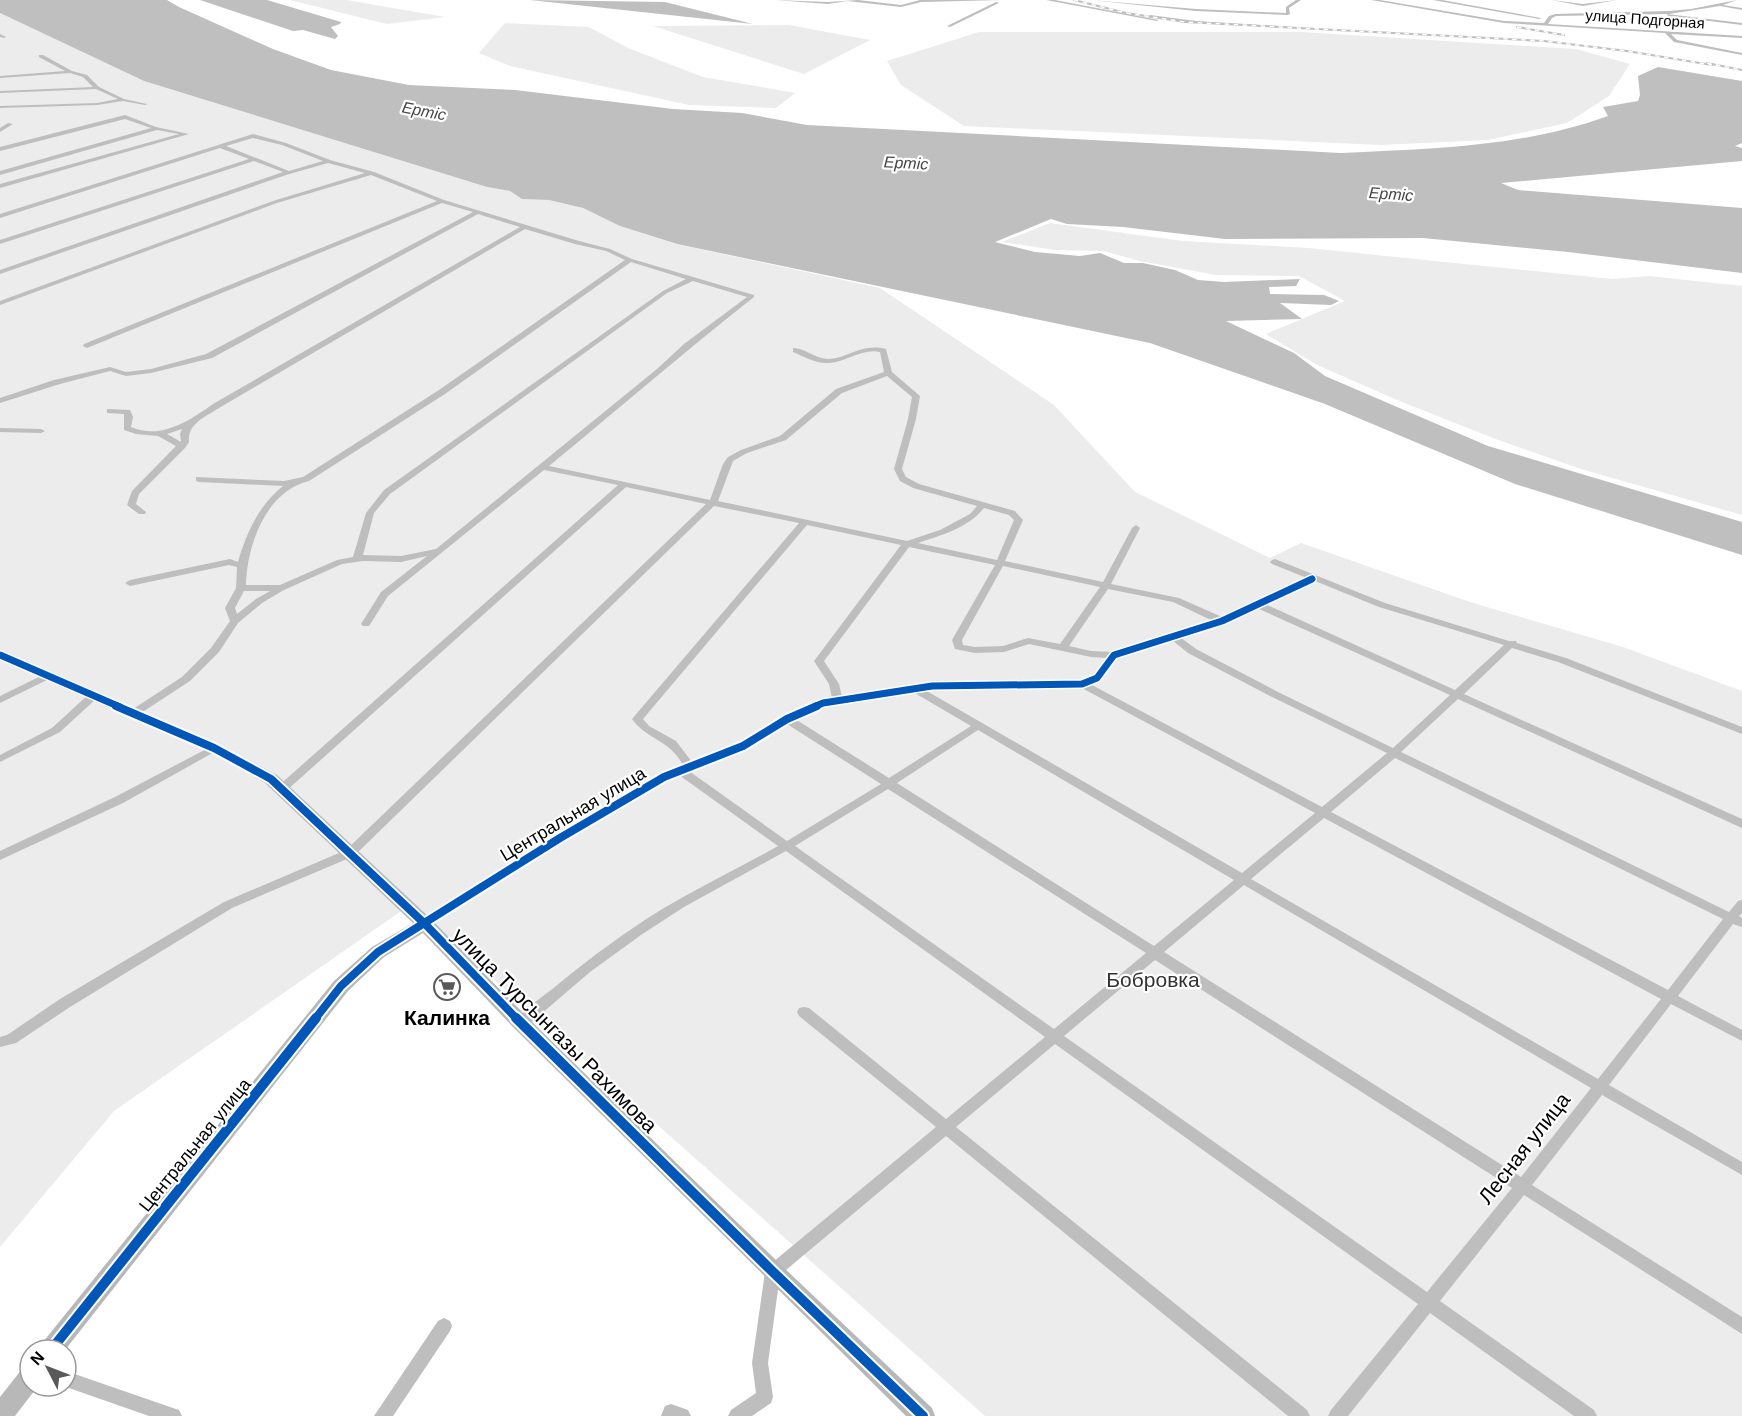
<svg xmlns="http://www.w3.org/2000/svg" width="1742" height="1416" font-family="Helvetica,sans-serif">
<rect width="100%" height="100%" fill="#fff"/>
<g fill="#ececec">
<path d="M290 0H347L445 17 387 24Z"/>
<path d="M0 13 144 81 487 187 510 191 522 199 549 200 583 208 620 226 676 244 880 288 1054 405 1135 492 1270 558 1301 543 1470 602 1623 647 1742 691V1416H985L410 905 114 1111 0 1247Z"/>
<path d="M505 23 589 27 628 48 703 77 795 93 776 108 689 105 510 66 479 53Z"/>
<path d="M789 25 870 40 804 74 653 26Z"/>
<path d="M979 32H1302L1576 49 1630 64 1609 96 1567 123 1488 140 1381 145 964 126 901 85 887 61Z"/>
<path d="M1050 223 1183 241 1308 248 1612 279 1649 276 1742 286V515L1581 469 1493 438 1402 402 1317 365 1266 334 1345 301 1299 276 1216 275 1140 261 1103 251 1055 250 1002 242Z"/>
</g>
<g fill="#bfbfbf">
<path d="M0 0H167L179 7 273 49 331 70 409 85 515 90 673 109 742 113 807 125 1341 153C1431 149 1523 147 1608 116L1603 107 1638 101 1640 95 1638 76 1658 67 1742 81V143L1735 146 1742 148V161L1501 183 1518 190 1742 208V273L1568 252 1423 238 1225 239 1123 227 1067 224 1051 219 995 242 1035 252 1080 256 1100 253 1124 263H1143L1175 270 1198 280 1224 282 1300 279 1296 286 1269 287 1270 294 1324 295 1339 301 1331 305 1280 303 1302 319 1226 321 1294 353 1325 376 1488 446 1742 522V555L1515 484 1325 404 1150 343 677 244 620 226 583 208 549 200 522 199 510 191 487 187 144 81 0 13Z"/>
<path d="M200 0H267L341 22 340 24 331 27 338 36 335 39 303 30 293 31Z"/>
<path d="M530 0 665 2 753 24Z"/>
</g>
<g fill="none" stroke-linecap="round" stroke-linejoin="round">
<g fill="#bebebe" fill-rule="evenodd">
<path d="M774 0 828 2 858 0 901 5 920 0H1002L921 2 901 7 847 1 828 4Z"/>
<path d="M1046 0H1055L1159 20 1157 21Z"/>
<path d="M1090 0 1196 9 1286 13V7L1296 0H1301L1289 8 1290 14 1288 15 1196 11Z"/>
<path d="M1371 0H1380L1504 21 1544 23 1549 16 1555 14 1669 11 1691 9 1737 0 1723 5 1742 8V10L1720 6 1669 14 1556 16 1552 18 1548 24 1742 36V38L1671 34 1677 40 1742 53V55L1674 42 1665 33 1504 23Z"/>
<path d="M1433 0H1442L1541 18 1539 19Z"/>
<path d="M1551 0 1583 4 1617 0 1583 6Z"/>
<path d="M996 2 999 3 950 27 947 26Z"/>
<path d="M1667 14 1742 23V25L1668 16Z"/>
<path d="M1150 15 1196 21 1293 27 1291 28 1196 23 1149 17Z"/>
<path d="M0 34 6 37 4 38 0 37Z"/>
<path d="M39 55H43L72 71 87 75 99 87 124 99 147 104 145 105 123 101 97 105 0 108V106L97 103 118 99 96 89 0 93V91L93 87 83 77 70 73 0 78V76L65 71 39 57Z"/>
<path d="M125 115 156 127 189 134 0 188V184L179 134 157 130 0 175V171L151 128 125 119 0 151V147Z"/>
<path d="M8 123 13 124 0 132V128Z"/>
<path d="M253 134 286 143 330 160 374 172 444 200 579 241 610 249 632 259 754 295V297C684 352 617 410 549 466L710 500 723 464 728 457 741 450 780 436 836 389 884 372 880 352C862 348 847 362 829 363 816 364 805 357 793 352V348C806 348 816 360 830 359 851 357 861 343 886 349L892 372 920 396 916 419 902 469 906 477 919 484 1015 511 1023 520 1005 561 1103 582 1132 528 1136 525 1140 528 1111 584 1179 598 1222 617 1307 578 1272 564 1270 562 1272 560 1275 559 1385 603 1509 641H1516L1517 643 1566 658 1742 727V734L1558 662 1512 648 1464 694 1742 819V828L1458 699 1401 752 1729 912 1738 901 1742 900V913L1739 916 1742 918V927L1733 924 1678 996 1742 1030V1041L1671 1004 1609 1085 1742 1162V1175L1602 1095 1532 1185 1742 1317V1334L1524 1195 1440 1301 1594 1410 1597 1416H1574L1430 1313 1348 1416H1328L1331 1410 1418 1304 1055 1044 956 1127 1307 1410 1310 1416H1288L946 1136 780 1275 768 1363 773 1397 771 1403 752 1416H728L731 1410 756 1393 752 1363 765 1272 767 1267 936 1127 799 1016 797 1012 799 1008 804 1007 809 1008 946 1119 1045 1037 786 851 684 907 641 935 590 972 526 1027 521 1028 516 1027 514 1023C522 1010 544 996 556 986 590 958 626 931 664 908 701 886 740 867 778 846L679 775 668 780 491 886 429 927H421L419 924 421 921 483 880 660 774 683 765C669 739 647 740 632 719L799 523 714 506 354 856 232 908 70 1007 16 1043 0 1047V1037L7 1035 60 999 224 902 346 850 706 504 626 487 286 791H278L276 788 618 485 544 470 388 596 369 626H363L361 624 381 592 427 556 401 562 363 561 342 564 284 590 262 603 238 623 219 652 190 681 138 715H130L129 713 130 711 182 677 211 648 230 621 225 608 236 588 237 567 229 565 130 586 125 583 130 580 230 559 238 562C246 533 259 505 283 486L199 482 196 481V477L284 481 303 477 439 390 625 260 606 251 575 244 525 229 219 408C205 417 187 424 189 442L185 448 139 494 136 504 146 512 145 514H139L127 505 132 491 176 446 158 436 136 434 124 430V414L107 413V409L130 410 133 417 131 427C161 440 189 421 213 404L520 227 478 214 212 358 151 373 126 376 110 371 60 384 0 403V398L54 380 110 367 126 372 151 369 206 354 473 212 442 203 87 348 83 346 84 344 437 201 371 175 277 203 0 305V301L273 201 365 173 328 163 286 175 0 274V270L283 172 254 161 0 244V240L249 159 220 148 0 218V214ZM253 138 282 145 323 161 289 171 226 146ZM631 262 686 279 663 291 384 490 366 513 353 557 337 560 280 585H246C247 545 266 491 309 481L445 394ZM693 281 747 297 684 344 657 369 436 549 401 556 363 555 374 513 390 494 667 293ZM887 376 912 397 908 419 894 469 900 481 913 488 977 506 970 514 940 530 907 541 718 501 733 461 747 453 786 440 842 393ZM182 429 180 434 181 442 167 434ZM984 508 1009 515 1014 520 997 560 918 543C942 535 968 528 984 508ZM807 525 901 545 814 661 829 684 832 698C797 704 770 727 740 743 725 751 708 756 692 762L676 741 649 726 643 719ZM909 547 995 565 952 640 955 649 975 653 1004 652 1029 644 1091 657 1107 658 1093 676 1081 681 932 683 842 697 839 684 824 661ZM1003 566 1100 587 1060 644 1028 638 1003 646 975 647 963 645 962 640ZM1315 581 1379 607 1504 645 1455 690 1267 605ZM1108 589 1173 602 1213 621 1113 652 1091 651 1069 646ZM244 591H270L256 599 237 614 235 608ZM1259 609 1450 695 1393 748 1278 692 1196 649 1180 637 1225 623ZM1172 640 1188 653 1270 696 1387 753 1322 807 1090 684 1101 680 1118 657ZM1080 687 1315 813 1242 873 925 690ZM913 692 971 726 889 778 795 719 826 706 838 705ZM787 724 881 784 787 841 689 771 747 748ZM978 730 1234 880 1154 946 897 783ZM1395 758 1723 919 1668 990 1331 812ZM888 789 1146 953 1054 1029 795 846ZM1324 818 1661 999 1598 1079 1251 879ZM1244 885 1591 1088 1521 1177 1164 952ZM1155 960 1512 1188 1427 1292 1064 1036Z"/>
<path d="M0 428 41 429 45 431 41 433 0 432Z"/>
<path d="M47 673 51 674 52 676 51 678 0 703V696Z"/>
<path d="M93 693 98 696 97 698 60 732 0 762V755L52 728 89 694Z"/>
<path d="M214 745 218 746 219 748 218 750 123 803 0 860V851L115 797Z"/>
<path d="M444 1318 450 1321 452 1326 450 1331 393 1416H374L438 1321Z"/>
<path d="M66 1371 173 1408 179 1410 182 1416H149L66 1387 64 1386H66Z"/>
<path d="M671 1404 688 1410 691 1416H661L665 1406Z"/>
</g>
<g fill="#b8b8b8" fill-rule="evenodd">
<path d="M0 651 219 745 277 775 431 919 528 1018 781 1265 932 1408 935 1416H906L514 1028 423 933 384 957 348 991 65 1350H39L43 1342 334 981 372 947 413 923 265 783 209 751 0 660Z"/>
<path d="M30 1366V1386H38L15 1416H0V1397L22 1369Z"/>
</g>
<defs>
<g id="rail">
<path d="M1074 0 1126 13 1185 22 1544 41 1627 51 1712 65"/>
<path d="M1517 27 1564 35"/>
<path d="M1707 63 1742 70"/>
</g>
</defs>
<use href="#rail" stroke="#bebebe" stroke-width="2"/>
<use href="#rail" stroke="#fff" stroke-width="1.5" stroke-dasharray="4.5" stroke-linecap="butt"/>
<defs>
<g id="cycleway-far2">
<path d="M0 655 120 707"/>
<path d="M814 707 823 703 932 686 1082 684 1097 678 1114 655 1222 621 1312 579"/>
</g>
<g id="cycleway-far1">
<path d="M116 706 214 748 271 779 425 924 517 1019"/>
<path d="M315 1019 341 986 378 952 560 838 664 777 743 746 787 719 817 706"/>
</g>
<g id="cycleway">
<path d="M516 1018 773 1272 923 1416"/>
<path d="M51 1350 316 1018"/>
</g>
</defs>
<use href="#cycleway-far2" stroke="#fff" stroke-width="10"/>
<use href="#cycleway-far1" stroke="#fff" stroke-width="12"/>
<use href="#cycleway" stroke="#fff" stroke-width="14"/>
<use href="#cycleway-far2" stroke="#0057b8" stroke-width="7"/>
<use href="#cycleway-far1" stroke="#0057b8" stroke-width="8"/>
<use href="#cycleway" stroke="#0057b8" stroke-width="10"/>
</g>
<defs>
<symbol id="supermarket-ring" viewBox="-11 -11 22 22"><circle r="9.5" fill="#fff" stroke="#595959" stroke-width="1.5"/><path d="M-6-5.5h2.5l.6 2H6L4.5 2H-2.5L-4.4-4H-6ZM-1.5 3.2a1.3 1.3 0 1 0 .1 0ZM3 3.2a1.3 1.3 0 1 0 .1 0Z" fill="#595959"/></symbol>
</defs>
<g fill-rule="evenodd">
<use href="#supermarket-ring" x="432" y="972" width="30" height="30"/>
</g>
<g text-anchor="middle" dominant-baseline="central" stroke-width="4.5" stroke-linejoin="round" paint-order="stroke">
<g font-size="15" fill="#000" stroke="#fff">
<text transform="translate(1645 19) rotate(4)">улица Подгорная</text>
</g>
<g font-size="16" font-style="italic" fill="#444" stroke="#fff">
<text transform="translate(424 111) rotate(11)">Ертіс</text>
<text transform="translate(906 163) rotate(3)">Ертіс</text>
<text transform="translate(1391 194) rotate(4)">Ертіс</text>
</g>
<g font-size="18" fill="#000" stroke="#fff">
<text transform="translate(573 814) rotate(-31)">Центральная улица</text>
<text transform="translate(195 1145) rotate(-51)">Центральная улица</text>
</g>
<g font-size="21" fill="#333" stroke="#fff">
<text x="1153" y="979">Бобровка</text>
</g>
<g font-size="21" font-weight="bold" fill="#000" stroke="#fff">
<text x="447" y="1017">Калинка</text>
</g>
<g font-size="21" fill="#000" stroke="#fff">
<text transform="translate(555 1030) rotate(45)">улица Турсынгазы Рахимова</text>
<text transform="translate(1524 1148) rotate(-52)">Лесная улица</text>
</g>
</g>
<g transform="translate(48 1368) rotate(312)"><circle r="28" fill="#ffffff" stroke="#999999" stroke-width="1.5"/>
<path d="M0-4.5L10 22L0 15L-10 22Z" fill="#595959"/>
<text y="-9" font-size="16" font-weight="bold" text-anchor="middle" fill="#000000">N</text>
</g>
</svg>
